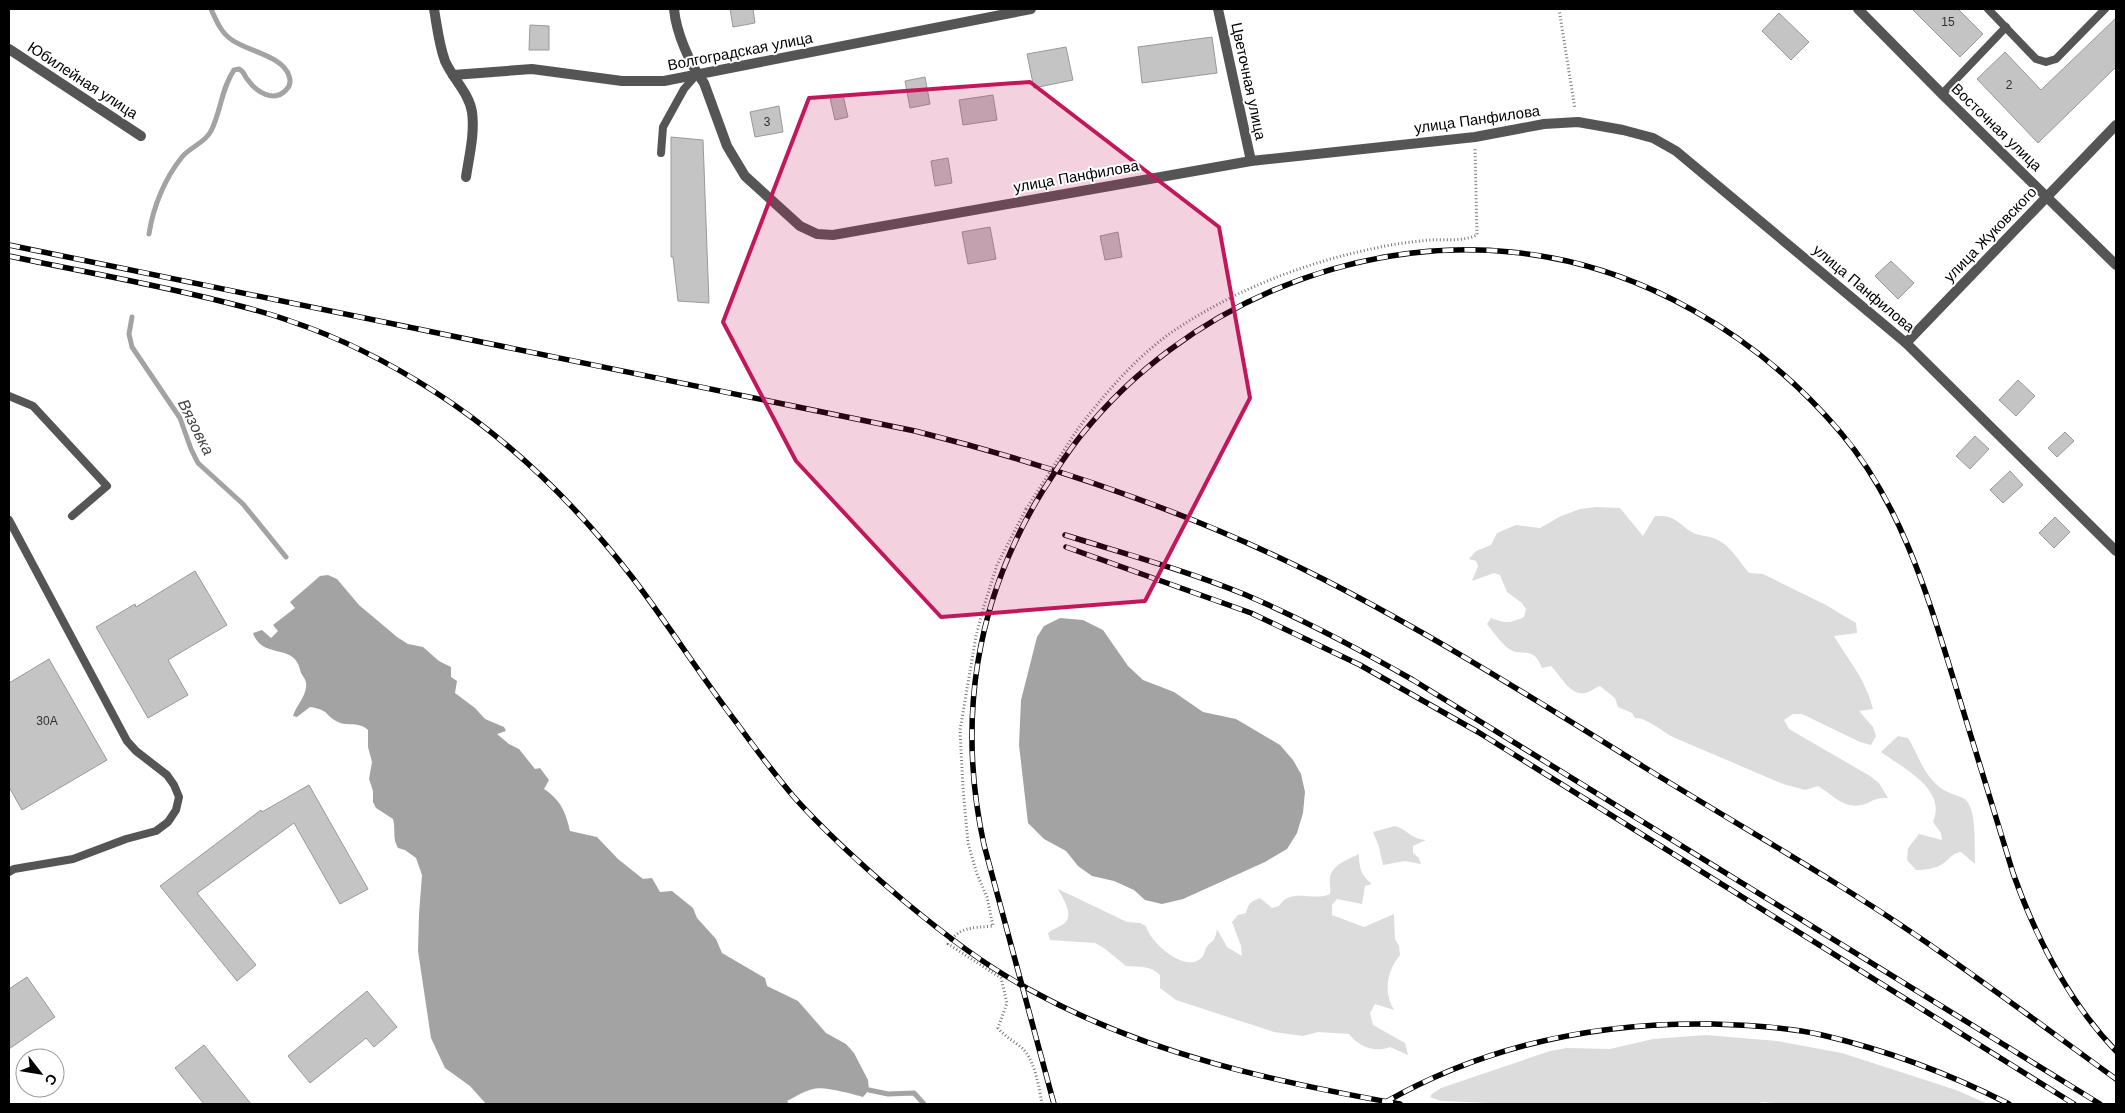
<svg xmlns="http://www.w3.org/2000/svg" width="2125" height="1113" font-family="Arial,sans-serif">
<rect width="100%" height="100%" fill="#fff"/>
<g fill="#dcdcdc">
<path d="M1596 507 1620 508 1643 536 1655 516C1674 515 1676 521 1690 531 1699 537 1708 535 1716 539 1730 545 1740 562 1749 573L1763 574 1826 605 1856 623 1857 633 1834 636C1849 661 1866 680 1873 709L1859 711 1873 727 1876 736 1871 745 1860 742 1802 714H1793L1784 720 1789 729 1870 776 1879 783 1888 798C1873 797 1872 803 1861 805 1843 809 1832 794 1818 786L1805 790 1783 784 1675 738C1662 732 1648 718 1635 718L1632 713 1618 707 1615 698 1600 686C1594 688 1591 692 1585 693 1570 696 1560 675 1551 666L1542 668C1533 644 1522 658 1509 649 1501 643 1493 632 1487 624L1491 618C1505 623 1509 624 1524 617L1526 609 1522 603 1507 592 1500 575 1494 573 1472 581 1478 566 1476 561 1469 559 1476 551 1491 545 1497 533 1516 525 1540 528 1561 516 1580 509Z"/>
<path d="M1898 736 1908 738C1918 754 1922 771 1936 784 1944 792 1953 794 1963 798 1978 805 1974 849 1975 864L1961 852C1953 853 1950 858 1944 863 1935 869 1926 870 1916 870L1907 860 1908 848 1919 834 1942 840 1941 833 1933 822C1947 789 1904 769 1881 752Z"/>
<path d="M1395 826C1408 830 1411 839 1426 840L1413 846V853L1419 858 1421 864 1405 861 1383 865 1379 847 1373 832Z"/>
<path d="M1359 854C1359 868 1361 875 1372 884L1365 886 1362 904 1337 899 1332 905V915L1364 927 1394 914 1395 939 1399 946 1400 955C1387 971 1383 992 1394 1010L1375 1004 1370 1013 1373 1025 1405 1043 1408 1055 1390 1047C1375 1053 1359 1047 1349 1034L1318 1032 1303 1036 1274 1032 1176 1000 1160 988V975C1150 965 1139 967 1126 966L1104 948 1095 943 1050 940 1048 933C1053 929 1057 928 1062 925 1076 917 1063 899 1058 889L1127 922 1140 923 1146 926C1150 943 1188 976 1203 956 1204 954 1205 950 1206 948 1212 939 1215 943 1217 929L1227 947 1242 956 1241 946 1232 922 1238 915 1246 913C1248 904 1251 901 1260 898L1272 908 1279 906C1291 887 1314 902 1330 894 1331 888 1329 882 1330 877 1333 864 1349 859 1359 854Z"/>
<path d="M1706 1035 1777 1041 1842 1053 1956 1090 1988 1104H1789L1761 1102 1759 1104H1516L1441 1101 1430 1097 1432 1094 1441 1088 1550 1051 1567 1048 1610 1049 1653 1039Z"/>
</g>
<g fill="#a3a3a3">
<path d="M328 575 337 579 359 605 397 637 408 644 423 647 439 661 451 667V677L457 681 455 693 475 708 485 719 504 727 506 731 497 734 509 744 519 749 535 769 540 768 549 780 544 789C561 800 566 813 570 831L597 837 618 859 643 879 652 878 660 892 672 891 693 908 697 918 716 939 722 953 765 978 767 986 798 1001 826 1033 846 1044 854 1053 868 1080 869 1090 863 1097C852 1094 823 1086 813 1089 804 1091 795 1097 787 1101L789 1104H486L470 1086 445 1068 431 1038 418 951 419 914 422 875 416 858 405 850 398 848C392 838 396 830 393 819L376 808 373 802V791L369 779 372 762 368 747V730C359 721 348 727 338 722 324 715 330 710 310 707L297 717 293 716C296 706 305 698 306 687 307 681 304 678 301 673 300 670 299 665 297 662 287 646 261 657 253 633L262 630 271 638 278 631 273 625 295 608 290 602 320 576Z"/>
<path d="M1060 618 1083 620 1103 630 1128 666 1143 680 1174 692 1203 712 1236 719 1280 745 1293 760 1301 774 1305 792 1303 813 1297 833 1287 849 1265 862 1183 899 1162 904 1145 900 1134 890 1114 881 1092 876 1078 866 1066 851 1044 839 1028 823 1019 745 1021 700 1037 637 1044 626Z"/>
</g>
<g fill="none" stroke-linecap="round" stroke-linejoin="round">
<g stroke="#a3a3a3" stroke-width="5">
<path d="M149 234C153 207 165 178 182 157 190 147 205 143 211 131 221 112 221 89 234 70L239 69C245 72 244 76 248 80 256 92 274 103 286 90 290 86 291 81 289 76 283 56 247 51 232 40 221 33 216 20 211 9"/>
<path d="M132 317 129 334 132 347 180 418 191 449 198 463 243 504 286 557"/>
<path d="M869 1090 888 1094 914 1093 924 1104"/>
</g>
</g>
<g fill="#c4c4c4" stroke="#999">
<path d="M730 9H753L755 23 733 27Z"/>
<path d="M1912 9H1958L1983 34 1960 57Z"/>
<path d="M1779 13 1809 42 1791 60 1762 31Z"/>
<path d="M2116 18V67L2038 143 1977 79 2005 52 2041 90Z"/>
<path d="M530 25 549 26V50H529Z"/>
<path d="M1212 37 1217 73 1142 83 1138 47Z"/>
<path d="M1066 47 1073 80 1034 88 1027 54Z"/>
<path d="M925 77 930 104 910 108 905 81Z"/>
<path d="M843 95 848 117 835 120 830 98Z"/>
<path d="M993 95 997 120 963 125 959 100Z"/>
<path d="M779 106 783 132 755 137 750 112Z"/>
<path d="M671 137 703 140 709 303 678 301 673 257H671Z"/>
<path d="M948 158 952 183 935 186 931 161Z"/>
<path d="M990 227 996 259 968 264 962 232Z"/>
<path d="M1118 232 1122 257 1105 260 1100 236Z"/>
<path d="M1891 261 1914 283 1898 299 1875 276Z"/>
<path d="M2018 380 2035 396 2016 416 1999 400Z"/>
<path d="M2065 432 2074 441 2057 457 2048 448Z"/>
<path d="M1975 436 1989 449 1970 469 1956 456Z"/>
<path d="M2010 471 2023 485 2003 503 1990 490Z"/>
<path d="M2055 517 2070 532 2054 548 2039 533Z"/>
<path d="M195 571 227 625 168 660 188 695 148 718 96 627 135 604 136 607Z"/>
<path d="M49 659 107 760 22 810 9 787V683Z"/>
<path d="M309 785 368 889 340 904 294 823 197 893 256 965 237 981 160 886 261 810 262 812Z"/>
<path d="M27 977 55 1017 9 1049V989Z"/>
<path d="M367 991 397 1027 374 1047 366 1038 310 1083 288 1056Z"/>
<path d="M204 1045 251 1104H204L175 1068Z"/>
</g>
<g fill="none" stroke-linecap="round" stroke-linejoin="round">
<g stroke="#777" stroke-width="3" stroke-dasharray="1 2.5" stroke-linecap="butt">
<path d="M1559 9 1575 109"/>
<path d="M1077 430C1106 392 1140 352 1181 326 1240 288 1307 262 1376 248 1393 244 1411 242 1429 240 1445 239 1462 242 1477 235L1475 148"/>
<path d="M1026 509 997 565 984 606 976 636 960 730 963 788 968 843 977 874 987 897 993 926C973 928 960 926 948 944L1001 978 1007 1003 998 1028C1005 1037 1014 1041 1022 1048 1035 1060 1039 1087 1042 1104"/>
</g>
<g stroke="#555" stroke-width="8">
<path d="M1988 9 2036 59 2046 62 2056 59 2105 9"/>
<path d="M1942 94 2006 27"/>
<path d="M661 153 663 127 684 89 697 74"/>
<path d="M9 396 33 406 107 486 72 516"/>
<path d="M9 520 127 741 136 751 167 775 174 785 179 797 176 810 168 822 156 831 126 839 73 859 14 869 9 872"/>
</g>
<g stroke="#555" stroke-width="10">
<path d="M434 9C437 26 439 45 445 61 453 79 469 93 472 112 475 133 469 157 466 177"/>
<path d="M674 9C676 32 690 65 704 83L727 146 745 176 800 226 817 234 833 235 1251 161 1475 137 1544 124 1578 122 1623 130 1653 138 1676 151 1906 343 2116 551"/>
<path d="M1218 9 1251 161"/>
<path d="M1858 9 1942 94 2116 265"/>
<path d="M9 49 141 136"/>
<path d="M453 75 532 69 622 81H664L1031 9"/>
<path d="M1906 343 2116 125"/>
</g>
<defs>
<g id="rail">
<path d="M9 245 915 431C1055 466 1193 513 1323 579 1433 635 1539 702 1644 767 1736 824 1831 877 1920 938 1987 984 2051 1032 2116 1079"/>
<path d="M9 256C75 270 142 282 208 298 236 305 263 311 290 321 341 338 390 363 435 392 511 441 577 506 632 577 668 624 700 675 736 722 754 747 773 772 793 796 827 834 865 868 904 901 945 935 988 968 1036 993 1148 1054 1275 1082 1400 1104"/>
<path d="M1065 535C1126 554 1188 571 1246 595 1304 620 1359 649 1413 680L2100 1104"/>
<path d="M1066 547 1251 613 1360 665 1478 732 2074 1104"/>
<path d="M1384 1103C1485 1045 1596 1022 1713 1024 1749 1025 1786 1027 1822 1035 1886 1050 1950 1074 2009 1104"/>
<path d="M1054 1104 984 845C957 721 975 601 1042 492 1055 472 1068 451 1083 433 1184 308 1351 236 1511 252 1640 264 1759 336 1841 433 1902 505 1928 597 1955 684 1974 747 1994 810 2013 873 2036 938 2068 1001 2116 1051"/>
</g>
</defs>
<use href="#rail" stroke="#000" stroke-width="5.5"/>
<use href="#rail" stroke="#fff" stroke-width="4" stroke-dasharray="11" stroke-linecap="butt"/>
<path stroke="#777" stroke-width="3" stroke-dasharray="1 2.5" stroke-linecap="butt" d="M1026 509 1077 430"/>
</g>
<path fill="#c2185b" fill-opacity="0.2" stroke="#c2185b" stroke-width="4" stroke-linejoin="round" d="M1030 82 1219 227 1250 398 1145 601 941 617 796 461 723 322 809 98Z"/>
<g text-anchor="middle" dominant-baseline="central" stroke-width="4" stroke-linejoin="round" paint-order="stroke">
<g font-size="12" fill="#313131">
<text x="1948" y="22">15</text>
<text x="2009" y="85">2</text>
<text x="767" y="122">3</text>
<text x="47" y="721">30А</text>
</g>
<g font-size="15" fill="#000" stroke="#fff">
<text transform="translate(740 51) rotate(-11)">Волгоградская улица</text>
<text transform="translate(83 80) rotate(33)">Юбилейная улица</text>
<text transform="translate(1249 81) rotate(78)">Цветочная улица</text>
<text transform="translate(1477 119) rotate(-8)">улица Панфилова</text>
<text transform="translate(1997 127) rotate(44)">Восточная улица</text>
<text transform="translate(1076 176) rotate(-10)">улица Панфилова</text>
<text transform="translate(1990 234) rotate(-46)">улица Жуковского</text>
<text transform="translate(1864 288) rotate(40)">улица Панфилова</text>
</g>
<g font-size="16" font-style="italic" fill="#444" stroke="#fff">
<text transform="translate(196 427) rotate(63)">Вязовка</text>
</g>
</g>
<rect width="2125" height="1113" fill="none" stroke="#000000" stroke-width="20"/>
<g transform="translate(40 1073) rotate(121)"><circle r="24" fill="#ffffff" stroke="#999999"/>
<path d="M0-4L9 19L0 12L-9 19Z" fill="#000000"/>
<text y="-8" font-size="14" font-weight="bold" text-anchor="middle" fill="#000000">С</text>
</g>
</svg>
